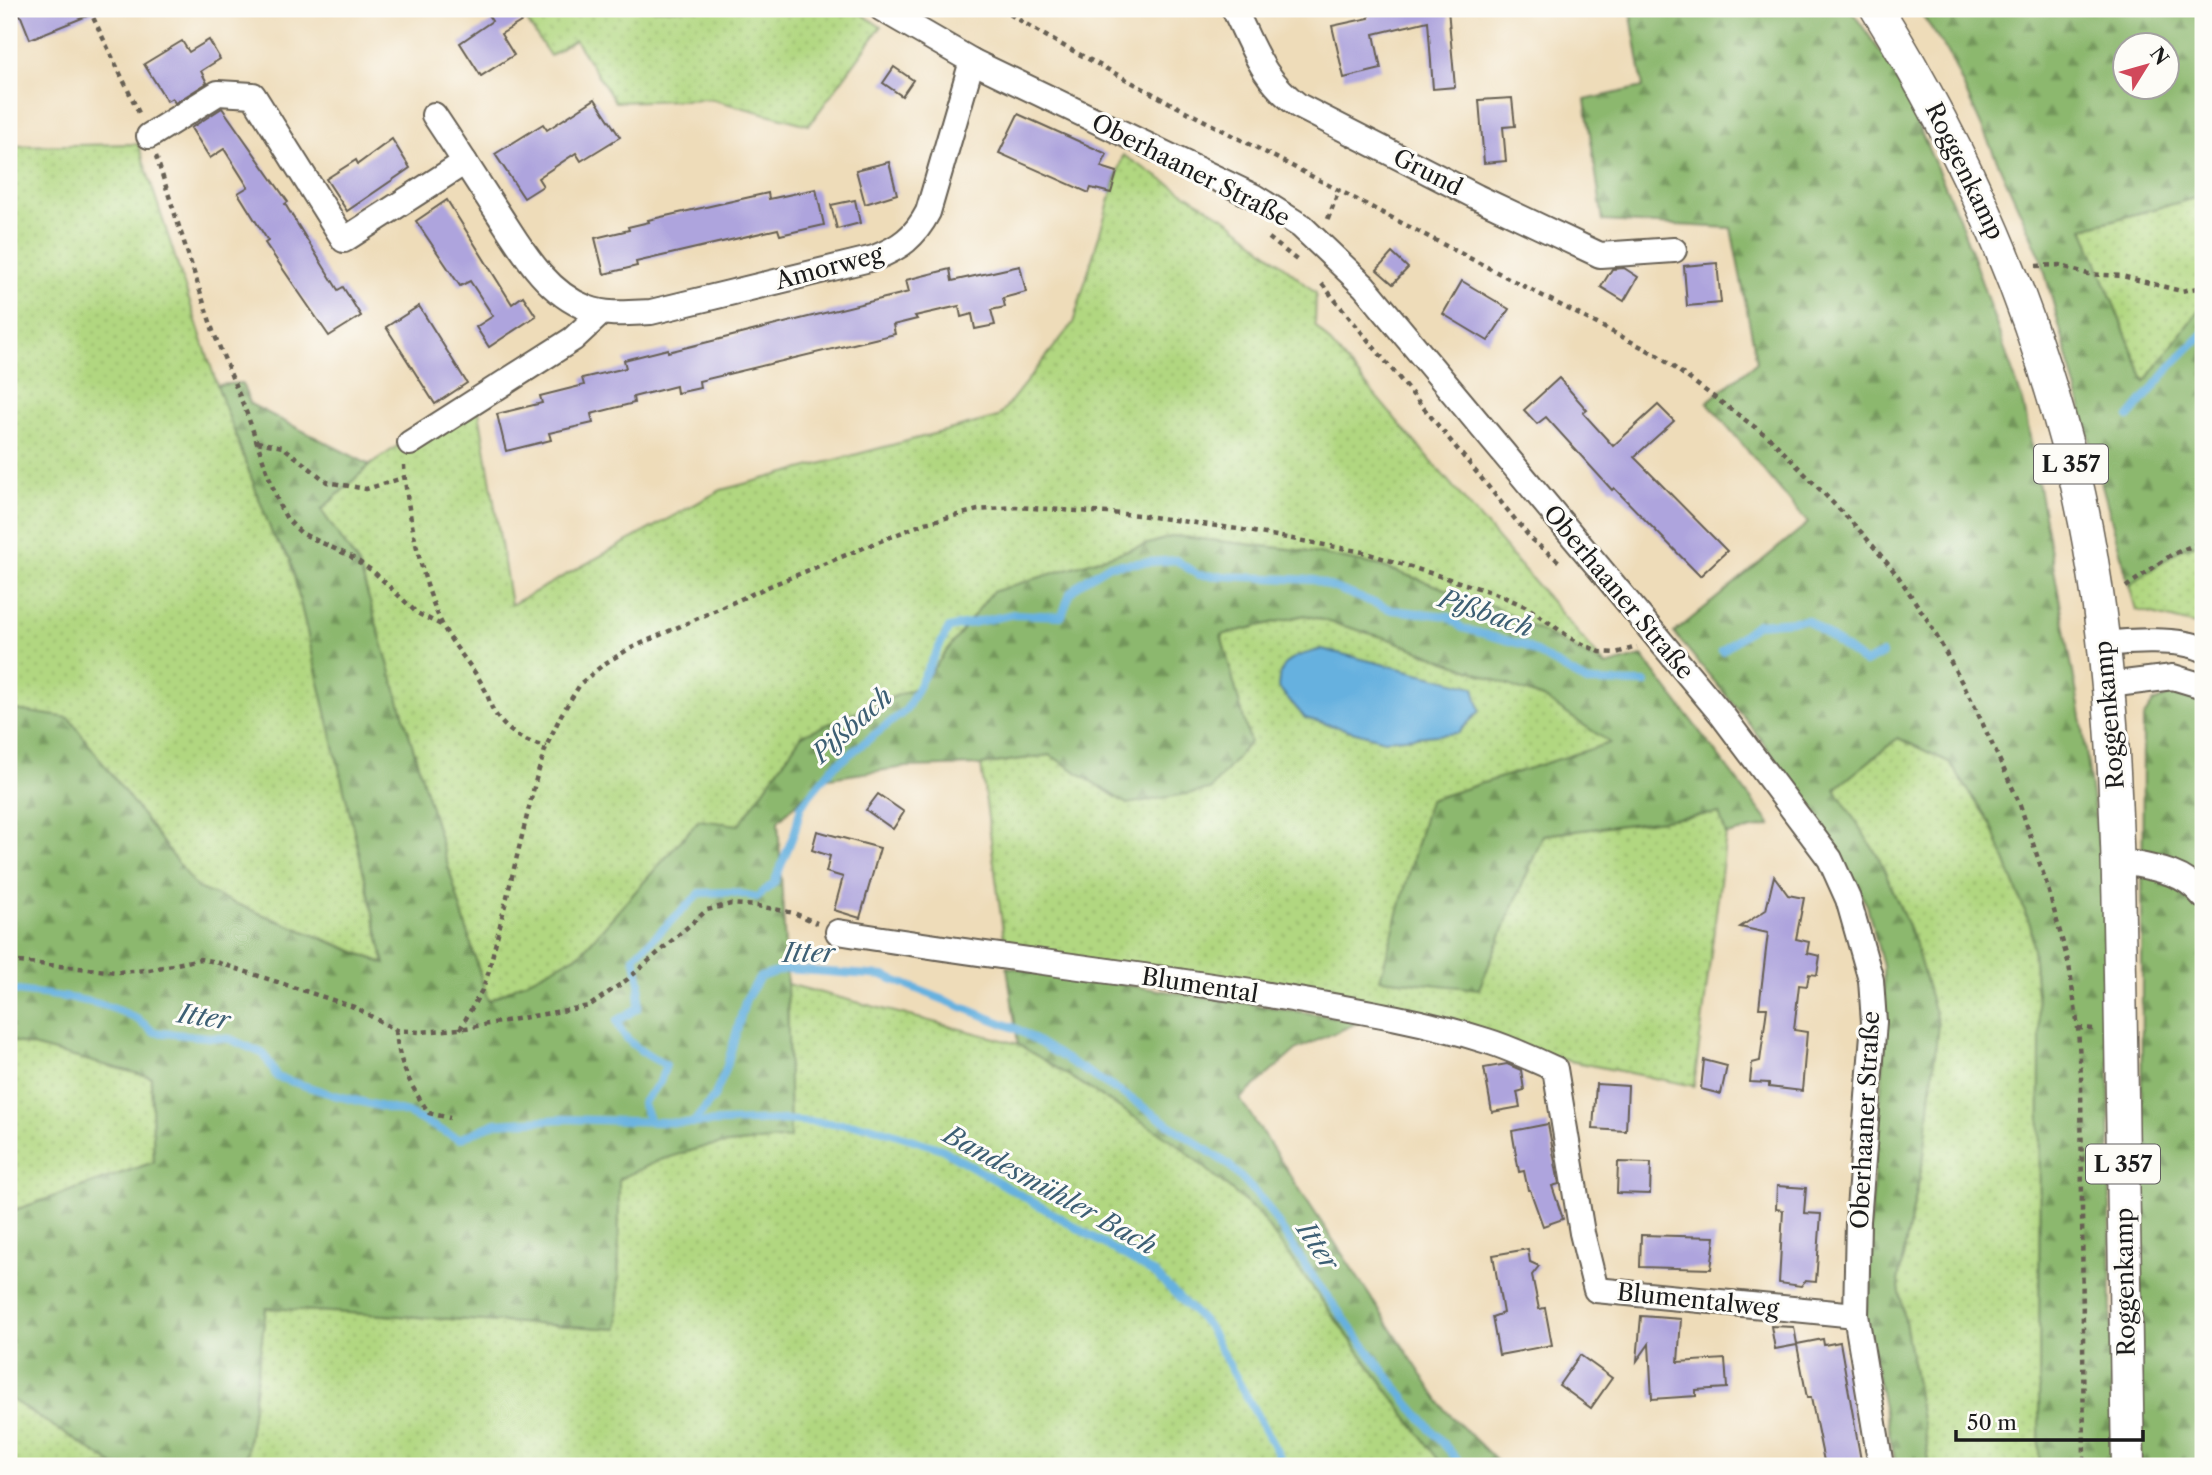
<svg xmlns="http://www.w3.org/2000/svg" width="2212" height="1475" font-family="'Libre Caslon Text',serif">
<defs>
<pattern id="grass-dots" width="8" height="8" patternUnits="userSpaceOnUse" patternTransform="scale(1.75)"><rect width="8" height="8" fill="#b1d780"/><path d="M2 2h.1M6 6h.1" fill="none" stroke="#98b86e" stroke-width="1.8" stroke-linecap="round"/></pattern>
<pattern id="forest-firs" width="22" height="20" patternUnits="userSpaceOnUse" patternTransform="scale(1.75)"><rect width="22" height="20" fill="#8cb86e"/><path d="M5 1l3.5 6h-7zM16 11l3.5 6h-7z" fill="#72955a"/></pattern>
</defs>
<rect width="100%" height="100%" fill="#fdfcf7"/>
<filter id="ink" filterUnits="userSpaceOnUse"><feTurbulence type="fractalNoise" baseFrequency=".0143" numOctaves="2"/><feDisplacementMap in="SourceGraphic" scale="14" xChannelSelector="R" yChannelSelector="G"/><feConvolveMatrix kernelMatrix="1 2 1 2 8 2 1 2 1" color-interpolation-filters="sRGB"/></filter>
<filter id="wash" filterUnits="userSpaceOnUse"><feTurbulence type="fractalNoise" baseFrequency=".00686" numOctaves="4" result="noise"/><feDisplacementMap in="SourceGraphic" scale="28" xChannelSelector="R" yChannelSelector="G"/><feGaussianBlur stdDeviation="1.57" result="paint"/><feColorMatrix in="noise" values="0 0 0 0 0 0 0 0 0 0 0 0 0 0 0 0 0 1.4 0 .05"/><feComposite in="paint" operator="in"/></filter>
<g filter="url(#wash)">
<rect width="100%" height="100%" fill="#eedcb9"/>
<g fill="url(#grass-dots)" stroke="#667a4e" stroke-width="2">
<path d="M519 9H854L881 27 809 125 710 99 615 102 575 40 550 56Z"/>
<path d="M138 144 217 385 273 536 290 559 386 964 197 888 69 719 9 709V146Z"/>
<path d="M1123 155 1231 222 1316 293 1315 325 1606 666 1493 606 1381 566 1298 550 1174 536 992 592 920 686 802 735 739 826 699 820 580 954 488 1002 359 565 321 510 370 465 471 395 479 411 511 605 721 490 998 417 1073 323Z"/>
<path d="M2203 196V304L2145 382 2083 228Z"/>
<path d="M2203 542V627L2136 610 2129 585 2182 548Z"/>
<path d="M1305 615 1386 638 1545 699 1611 743 1429 800 1479 988 1543 835 1720 813 1726 835 1694 1086 1005 947 981 765 1050 755 1127 804 1249 742 1221 635Z"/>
<path d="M1898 738 1949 762 1991 824 2031 927 2040 1027 2039 1466H1930L1898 1281 1924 1156 1937 1028 1834 789Z"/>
<path d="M787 984 1018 1044 1176 1143 1257 1212 1443 1466H245L266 1308 618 1329 619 1179 660 1160 707 1146 790 1138Z"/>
<path d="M9 1040 151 1077 154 1162 9 1212Z"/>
<path d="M9 1398 116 1466H9Z"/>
</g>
<g fill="url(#forest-firs)" stroke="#546a45" stroke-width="2" fill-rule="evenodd">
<path d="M1630 9H1850L1892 68 1959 217 2024 405 2082 722 2108 912 2112 1466H2039L2040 1027 2031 927 1991 824 1949 762 1898 738 1835 789 1879 858 1914 940 1938 1024 1924 1156 1898 1281 1930 1466H1896L1866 1319 1867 1260 1885 1039 1883 966 1867 905 1822 823 1745 718 1674 633 1808 523 1707 402 1757 362 1731 228 1603 221 1585 100 1643 87Z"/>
<path d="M1918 9H2203V196L2083 228 2145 382 2203 304V542L2182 548 2129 585 2041 258 1949 54ZM2124 46H2166V88H2124Z"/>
<path d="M242 383 250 404 370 465 321 510 359 565 488 1001 580 954 699 820 739 825 802 735 920 686 992 592 1174 536 1298 550 1381 566 1493 606 1606 666 1642 656 1771 825 1726 835 1719 813 1543 835 1479 989 1380 979 1429 800 1610 743 1545 699 1386 638 1305 615 1221 635 1250 742 1210 790 1127 804 1050 755 981 765 906 767 822 779 778 821 787 984 790 1138 707 1146 660 1160 619 1179 618 1329 266 1308 245 1466H203L201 1463 181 1466H116L9 1398V1212L154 1162 151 1077 9 1040V709L69 718 197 888 385 964 290 559 273 536 217 385Z"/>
<path d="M2170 695 2203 701V1466H2140L2143 718 2154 702Z"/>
<path d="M1007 967 1362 1021 1297 1049 1240 1099 1445 1410 1502 1466H1443L1257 1212 1176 1143 1018 1044Z"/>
</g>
<path fill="#66b1df" stroke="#41667e" stroke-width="2" d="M1322 649 1474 687 1480 711 1458 733 1384 740 1305 718 1278 687C1280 656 1296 657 1322 649Z"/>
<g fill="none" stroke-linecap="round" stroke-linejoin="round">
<g stroke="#66b1df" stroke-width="8">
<path d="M2129 417 2173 364 2203 334"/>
<path d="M1722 651 1757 624 1807 620 1865 663 1882 654"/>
<path d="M9 990C52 996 122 999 153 1032L230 1039 264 1054 277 1077 334 1095 407 1113 459 1139 496 1123 564 1119 693 1123 714 1097 725 1072 746 999 760 977 786 969 884 976 1017 1029 1133 1100 1229 1165 1264 1202 1317 1283 1409 1404 1463 1466"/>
<path d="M650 1121 642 1103 660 1082 666 1065C647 1056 623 1042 617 1021L638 1008 640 982 634 957 700 893 731 892 757 897 774 883 795 831 801 806 832 768 906 710 949 628 1014 614 1062 616 1070 593 1082 582 1109 565 1176 560 1198 575 1314 580 1392 610 1448 616 1462 628 1524 645 1587 682 1646 683"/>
<path d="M693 1123 784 1120 870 1126 942 1149 1057 1216 1155 1274 1207 1325 1285 1466"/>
</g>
</g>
<g id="blocks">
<g fill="#aea4dd">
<path d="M18 9H102V10L30 39Z"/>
<path d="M484 9H542L501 34 514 55 481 76 460 43 492 21Z"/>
<path d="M1367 9H1448L1455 87 1433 89 1428 21 1374 34 1381 69 1344 78 1332 26 1369 18Z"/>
<path d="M209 40 220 59 201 71 207 83 175 103 172 98 167 101 144 64 182 41 189 52Z"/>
<path d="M894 67 913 80 902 96 883 83Z"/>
<path d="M1512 98 1515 126 1503 127 1506 161 1484 163 1479 100Z"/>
<path d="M595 99 620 137 581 161 576 153 538 178 543 186 524 198 495 154 543 124 547 130Z"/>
<path d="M222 108 288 202 285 204 338 290 343 287 361 316 329 336 265 243 268 241 238 193 248 187 224 149 210 158 191 128Z"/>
<path d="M1018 114 1107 154 1101 167 1117 172 1111 193 1091 188 1089 193 999 153Z"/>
<path d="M392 139 410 168 347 211 326 179 356 160 358 164Z"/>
<path d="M889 162 897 194 865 204 856 170Z"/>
<path d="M816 189 824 225 780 235 778 229 636 262 637 266 604 274 595 238 629 230 628 227 649 222 648 220 768 193 769 199Z"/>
<path d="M447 200 512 304 523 296 536 316 489 347 476 327 493 316 470 281 460 286 416 221Z"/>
<path d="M855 200 860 223 837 229 831 205Z"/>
<path d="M1392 253 1408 268 1393 284 1377 270Z"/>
<path d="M1717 263 1721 303 1687 306 1684 266Z"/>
<path d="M1020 266 1026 292 1003 298 1005 307 991 310 995 325 975 329 972 314 961 317 959 306 915 316 917 319 893 325 895 334 699 381 700 388 677 393 676 386 633 397 634 403 591 414 593 423 549 433 551 440 506 451 497 414 542 403 540 396 584 385 582 378 626 368 624 360 668 349V352L909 292 906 280 950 269 952 281Z"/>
<path d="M1624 268 1638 277 1624 301 1601 287 1612 269Z"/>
<path d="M1462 281 1509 309 1488 341 1443 314Z"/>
<path d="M419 306 467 383 435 404 386 327Z"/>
<path d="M1559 378 1587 410 1583 413 1613 446 1658 405 1674 421 1634 457 1727 551 1700 576 1614 488 1612 490 1546 417 1537 424 1524 410Z"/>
<path d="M878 794 904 812 893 829 866 810Z"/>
<path d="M817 831 880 848 860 918 834 910 843 877 826 872 830 856 812 850Z"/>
<path d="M1774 876 1788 895 1804 898 1796 939 1809 942 1807 953 1820 956 1817 975 1809 974 1807 986 1799 985 1794 1030 1807 1032 1802 1091 1769 1087V1083L1750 1082 1752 1063 1760 1061 1767 1008H1759L1768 933 1740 927 1766 910Z"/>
<path d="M1704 1060 1727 1066 1721 1094 1701 1089Z"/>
<path d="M1507 1064 1521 1070 1524 1090 1517 1092 1520 1107 1492 1112 1484 1068Z"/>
<path d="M1596 1084 1628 1086 1626 1131 1593 1129Z"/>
<path d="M1548 1124 1559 1184 1552 1186 1563 1219 1543 1226 1530 1190H1528L1524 1171 1519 1172 1512 1131Z"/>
<path d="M1618 1162 1651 1163 1650 1194 1617 1193Z"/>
<path d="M1777 1186 1806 1188 1804 1213 1821 1214 1816 1282 1805 1281 1801 1286 1779 1283 1783 1210 1776 1209Z"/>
<path d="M1641 1235 1715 1237 1711 1269 1640 1267Z"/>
<path d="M1528 1249 1530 1262 1539 1266 1532 1275 1539 1309 1545 1308 1552 1345 1499 1355 1492 1317 1503 1313 1493 1255Z"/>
<path d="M1641 1316 1681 1319 1678 1362 1725 1359 1727 1388 1696 1390V1396L1652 1399 1649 1344 1637 1361Z"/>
<path d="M1771 1326 1794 1327 1797 1344 1823 1339 1824 1345 1840 1342 1862 1466H1825L1811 1398H1807L1797 1345 1775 1349Z"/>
<path d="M1580 1355 1612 1378 1591 1408 1559 1385Z"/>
</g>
</g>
</g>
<g filter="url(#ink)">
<use href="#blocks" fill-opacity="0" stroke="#665f53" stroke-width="2"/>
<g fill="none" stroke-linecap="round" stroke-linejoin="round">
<defs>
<g id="minor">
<path d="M882 9 972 61 1253 196 1301 226 1364 286 1722 715 1830 859 1848 899 1871 980 1874 1022 1858 1221 1856 1315 1881 1466"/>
<path d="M1234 9C1254 49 1262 79 1299 106L1477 197 1600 255 1674 250"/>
<path d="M434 115C455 146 475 178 496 210 520 246 544 292 587 308 608 316 629 313 651 312L874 258C900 248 915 237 928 212L972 61"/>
<path d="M149 136 218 93 253 95 344 240 465 162"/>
<path d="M410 443 573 339 601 313"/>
<path d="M2103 644C2129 641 2180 638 2203 649"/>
<path d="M2108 685 2173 677 2203 686"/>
<path d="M2118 861C2149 867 2183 870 2203 896"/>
<path d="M838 932C979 955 1122 971 1263 994 1337 1007 1415 1018 1487 1041 1510 1048 1533 1059 1555 1069L1582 1233 1596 1290 1856 1315"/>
</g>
<path id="major" d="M1877 9C1968 156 2032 304 2074 472 2114 637 2117 807 2120 975 2123 1139 2125 1303 2128 1466"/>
</defs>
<use href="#minor" stroke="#665f53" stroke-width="28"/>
<use href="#major" stroke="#665f53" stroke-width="35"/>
<g stroke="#665f53" stroke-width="4.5" stroke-dasharray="5 5" stroke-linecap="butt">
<path d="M89 9 140 115"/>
<path d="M1001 9 1051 39 1172 104 1657 355 1771 439 1863 534 1898 576 1930 624 1973 703 2019 802 2047 885 2069 965 2078 1028 2081 1076 2084 1466"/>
<path d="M156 156 213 331 247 414 279 505 287 519 301 533 350 556 374 572 417 613 443 626"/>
<path d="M1328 219 1339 190"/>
<path d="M1269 238 1298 261"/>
<path d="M2036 266 2059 265 2088 274 2122 276 2181 291 2203 287"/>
<path d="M1322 284 1532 540 1562 564"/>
<path d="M257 442 283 447 327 482 366 489 406 477"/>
<path d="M404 465C406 508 423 587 443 626 454 648 473 666 484 688 488 694 489 702 492 708 503 730 524 742 546 747"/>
<path d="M2126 587 2171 555 2203 541"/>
<path d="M9 961 117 972 149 970 200 959 216 962 354 1007 396 1030 420 1032 460 1029 589 1006 628 979 707 910 731 904 758 906 794 913 817 923"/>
<path d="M2078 1028 2095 1029"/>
<path d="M460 1029 482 990 488 974 536 779 546 747 561 715 581 683 604 664 629 649 772 585 925 523 978 510 1016 507 1139 515 1238 529 1363 552 1497 594 1527 607 1572 639 1600 652 1616 653 1637 647"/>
<path d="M396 1030C398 1063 411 1087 429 1113L450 1118"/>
</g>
<use href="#minor" stroke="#fff" stroke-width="24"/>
<use href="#major" stroke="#fff" stroke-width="32"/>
</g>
</g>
<g text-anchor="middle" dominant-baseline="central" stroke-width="6" stroke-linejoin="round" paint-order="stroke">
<g fill="#fdfcf7" stroke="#605f5e" stroke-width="2">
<rect x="2034" y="444.5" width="74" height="39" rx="5"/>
<rect x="2086" y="1144.5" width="74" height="39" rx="5"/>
</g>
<g font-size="23" font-weight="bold" fill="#1c1c1c">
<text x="2071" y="464">L 357</text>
<text x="2123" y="1164">L 357</text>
</g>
<g font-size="24" fill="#1c1c1c" stroke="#fdfcf7">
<text transform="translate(1191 170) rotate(27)">Oberhaaner Straße</text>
<text transform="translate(1965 171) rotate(64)">Roggenkamp</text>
<text transform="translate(1428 172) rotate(27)">Grund</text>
<text transform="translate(829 267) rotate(-15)">Amorweg</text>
<text transform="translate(1619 592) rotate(50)">Oberhaaner Straße</text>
<text transform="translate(2109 715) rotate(-95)">Roggenkamp</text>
<text transform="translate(1200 985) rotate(9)">Blumental</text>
<text transform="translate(1865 1120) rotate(-87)">Oberhaaner Straße</text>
<text transform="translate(2125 1282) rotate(-91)">Roggenkamp</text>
<text transform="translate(1698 1300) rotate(6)">Blumentalweg</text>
</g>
<g font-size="26" font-style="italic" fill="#3d5f74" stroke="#fdfcf7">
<text transform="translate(1486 613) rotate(19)">Pißbach</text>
<text transform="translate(852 725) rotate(-42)">Pißbach</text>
<text x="809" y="953">Itter</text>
<text transform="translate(204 1017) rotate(8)">Itter</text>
<text transform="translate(1050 1190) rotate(29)">Bandesmühler Bach</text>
<text transform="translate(1318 1246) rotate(56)">Itter</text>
</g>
</g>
<rect width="2212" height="1475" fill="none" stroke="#fdfcf7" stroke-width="35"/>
<g transform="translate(2146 66) rotate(53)"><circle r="33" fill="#fdfcf7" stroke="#a3a29f" stroke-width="2"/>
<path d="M0-5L12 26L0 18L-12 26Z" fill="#d1495b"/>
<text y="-10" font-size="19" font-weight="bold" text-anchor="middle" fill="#1c1c1c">N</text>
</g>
<path d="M1956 1430v10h187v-10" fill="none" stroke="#1c1c1c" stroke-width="3.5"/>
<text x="1967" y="1430" font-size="21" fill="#1c1c1c" stroke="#fdfcf7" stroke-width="5" paint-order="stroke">50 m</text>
</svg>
